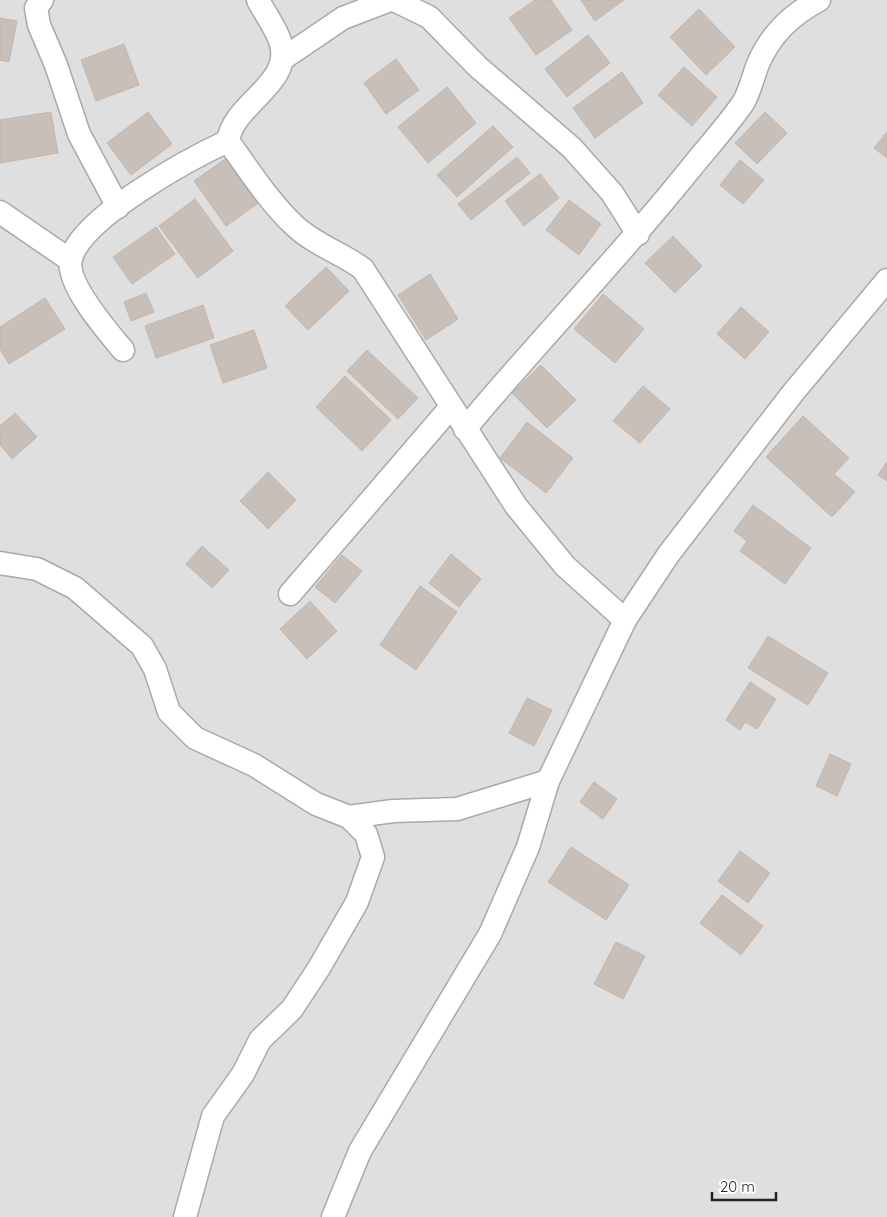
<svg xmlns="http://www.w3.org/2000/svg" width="887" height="1217" font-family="Quicksand,sans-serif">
<rect width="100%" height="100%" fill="#f2efe9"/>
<rect fill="#e0dfdf" x="0" y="0" width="887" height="1217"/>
<g fill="#c7bfb8" stroke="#c4b6ab">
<path d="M535 0H551L572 30 536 55 509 18Z"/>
<path d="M581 0H624L595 21Z"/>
<path d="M699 9 735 47 706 75 670 37Z"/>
<path d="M0 18 17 21 9 62 0 60Z"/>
<path d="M588 35 610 63 567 97 545 69Z"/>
<path d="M124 44 139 85 96 101 81 60Z"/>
<path d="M396 59 419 90 386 114 364 83Z"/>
<path d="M684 67 717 97 692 126 658 95Z"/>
<path d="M622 72 643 103 595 138 573 108Z"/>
<path d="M447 87 476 123 428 163 398 127Z"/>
<path d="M51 112 58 153 0 163V120Z"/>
<path d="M148 112 172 144 131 175 107 143Z"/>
<path d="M765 112 787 133 757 164 735 143Z"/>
<path d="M493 126 513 147 457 197 437 175Z"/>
<path d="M887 132V158L874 148Z"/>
<path d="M228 157 260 202 226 226 194 181Z"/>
<path d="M517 157 530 173 471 220 458 204Z"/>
<path d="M740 160 764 180 743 204 720 185Z"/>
<path d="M540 174 559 198 524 226 505 201Z"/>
<path d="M195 199 233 251 198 278 159 226Z"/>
<path d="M569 200 601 224 579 255 546 230Z"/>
<path d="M156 227 175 254 132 284 113 257Z"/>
<path d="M673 236 702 266 675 293 645 263Z"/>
<path d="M326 267 349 291 308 330 285 306Z"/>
<path d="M430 274 458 319 426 340 398 295Z"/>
<path d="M146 293 154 312 131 321 124 302Z"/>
<path d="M603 294 644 329 615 363 574 329Z"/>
<path d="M45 298 65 329 9 364 0 349V327Z"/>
<path d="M203 305 214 338 156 358 145 326Z"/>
<path d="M741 307 769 332 745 359 717 334Z"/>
<path d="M254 330 267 368 223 383 210 345Z"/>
<path d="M367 350 418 398 398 419 347 371Z"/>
<path d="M541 365 576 400 547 428 512 393Z"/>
<path d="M345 376 391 420 362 451 316 407Z"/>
<path d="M643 386 670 409 640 443 613 421Z"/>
<path d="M15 413 37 437 12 459 0 445V426Z"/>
<path d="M803 416 849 458 834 474 855 492 832 517 766 457Z"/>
<path d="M527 422 573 458 546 493 500 458Z"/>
<path d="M887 462V481L878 475Z"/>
<path d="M268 472 296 500 268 529 240 501Z"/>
<path d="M753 505 811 548 785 584 740 551 747 541 734 531Z"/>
<path d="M202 546 229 570 212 588 186 564Z"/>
<path d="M451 554 481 579 459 607 429 583Z"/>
<path d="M342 555 362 571 335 603 315 587Z"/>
<path d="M420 586 457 612 416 670 380 645Z"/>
<path d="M310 601 337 631 307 659 280 629Z"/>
<path d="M768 636 828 673 808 705 748 668Z"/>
<path d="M750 682 776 699 757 729 745 722 740 730 726 720Z"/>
<path d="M527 698 552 710 534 746 509 733Z"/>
<path d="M830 754 851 764 837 796 816 786Z"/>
<path d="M594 782 617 799 603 819 580 802Z"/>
<path d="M571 847 629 885 606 920 548 882Z"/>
<path d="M740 851 770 873 748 903 718 881Z"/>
<path d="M722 895 763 926 741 955 700 923Z"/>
<path d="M616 942 645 956 623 999 594 984Z"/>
</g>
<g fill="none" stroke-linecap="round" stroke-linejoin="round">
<defs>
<g id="street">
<path d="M42 0 36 8 39 25 56 65 79 134 118 207"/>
<path d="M258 0C265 14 277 29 281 44 292 84 233 104 228 141 248 169 270 203 295 226 315 245 342 253 363 269L516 506 565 566 625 620"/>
<path d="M394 0 429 17 478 67 572 148 612 193 638 234"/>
<path d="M284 58 343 18 390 0"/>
<path d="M0 212 70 260"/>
<path d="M123 350C108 332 65 283 71 259 80 218 191 158 228 141"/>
<path d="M465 429C539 340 619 258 691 168 708 147 727 126 743 103 750 92 753 76 758 64 771 34 791 15 819 0"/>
<path d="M0 563 37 569 75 588 142 646 155 669 169 712 195 738 254 765 316 804 349 817 366 834 373 857 357 902 319 968 292 1009 260 1040 243 1074 213 1116 185 1217"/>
<path d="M290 594 451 407"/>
<path d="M349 817 393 811 457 809 548 781"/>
<path d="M333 1217 360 1151 490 934 528 847 548 781 625 620 668 555 792 394 887 280"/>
</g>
</defs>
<use href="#street" stroke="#a9a9a9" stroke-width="25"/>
<use href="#street" stroke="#fff" stroke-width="22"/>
</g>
<path d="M712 1192v8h64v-8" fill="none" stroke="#222222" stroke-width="2.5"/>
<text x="720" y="1192" font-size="15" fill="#222222" stroke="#ffffff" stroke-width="4" paint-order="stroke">20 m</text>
</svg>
